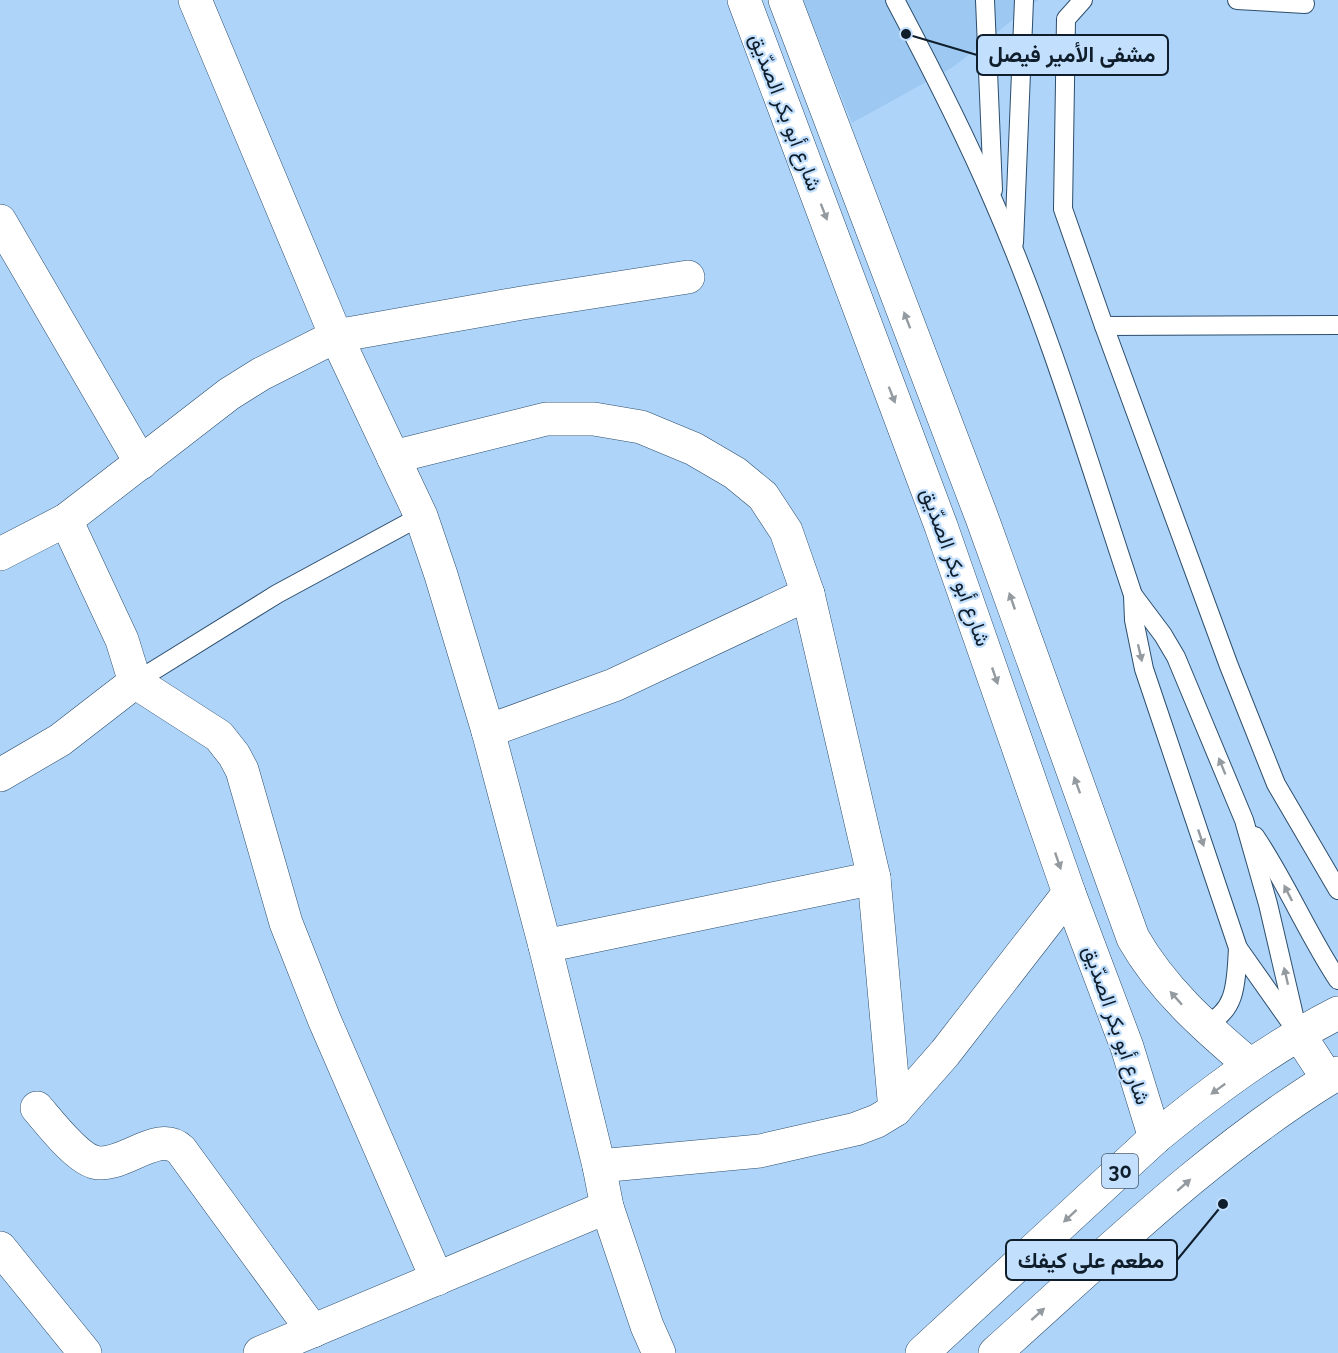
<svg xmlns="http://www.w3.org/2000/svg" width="1338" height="1353" font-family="Raleway,Vazirmatn,sans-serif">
<rect width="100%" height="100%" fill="#aed4f9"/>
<path fill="#9cc8f1" d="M803 0H1038L953 67 852 123Z"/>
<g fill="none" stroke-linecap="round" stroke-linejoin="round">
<defs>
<g id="lane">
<path d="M895 0C930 66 964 132 993 200 1049 328 1089 463 1133 595L1134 620 1144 669 1238 948 1298 1033"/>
<path d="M985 0 993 190"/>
<path d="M1083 0 1066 19 1063 209 1104 326 1229 666 1276 784 1338 890"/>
<path d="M1237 0 1305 4"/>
<path d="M1014 243 1024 0"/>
<path d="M1104 326 1338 325"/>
<path d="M1133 595 1163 635 1176 657 1244 820 1268 904 1296 1024"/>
<path d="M135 682 277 594 421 516"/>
<path d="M1255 836C1286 882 1307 933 1338 980"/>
<path d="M1204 1024C1238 1013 1236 978 1238 948"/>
</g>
<g id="street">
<path d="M195 0 336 336 421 516 441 575 488 731 545 946 599 1166 607 1207 647 1326 659 1353"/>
<path d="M0 221 141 463"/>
<path d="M393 457 546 419H594L641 427 694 449 735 473 763 496 786 531 808 594 874 878 895 1110"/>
<path d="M0 554 66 520 229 394 261 374 336 336 522 303 688 277"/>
<path d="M135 682 219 736 234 755 242 770 286 923 324 1019 437 1279"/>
<path d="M488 731 614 685 808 594"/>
<path d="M0 775 60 740 135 682 122 640 66 520"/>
<path d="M545 946 874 878"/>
<path d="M37 1108C49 1122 76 1157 94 1162 121 1170 158 1128 181 1150L313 1331"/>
<path d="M599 1166 760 1151 856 1129 877 1121 895 1110 945 1053 1069 893"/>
<path d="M0 1248 85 1353"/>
<path d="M260 1353 607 1207"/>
</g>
<g id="secondary">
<path d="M744 0 941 526 1069 893 1127 1047 1155 1138"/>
<path d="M785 0 982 518 1133 938C1162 989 1205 1027 1250 1065"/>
</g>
<g id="primary">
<path d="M1298 1033 1328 1079"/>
<path d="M922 1353 1155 1138C1212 1091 1271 1047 1338 1013"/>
<path d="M995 1353C1105 1255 1211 1150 1338 1073"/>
</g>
</defs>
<use href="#lane" stroke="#2c4e6d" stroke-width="20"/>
<use href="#street" stroke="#2c4e6d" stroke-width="34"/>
<use href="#secondary" stroke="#2c4e6d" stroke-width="34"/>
<use href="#primary" stroke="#2c4e6d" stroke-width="34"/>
<use href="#lane" stroke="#fff" stroke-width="18"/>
<use href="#street" stroke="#fff" stroke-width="33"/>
<use href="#secondary" stroke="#fff" stroke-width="33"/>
<use href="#primary" stroke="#fff" stroke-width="33"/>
</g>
<defs><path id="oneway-solid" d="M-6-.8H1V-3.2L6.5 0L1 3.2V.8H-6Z" transform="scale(1.5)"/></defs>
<g fill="#939aa0">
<use href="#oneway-solid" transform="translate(824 212) rotate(69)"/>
<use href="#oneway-solid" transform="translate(907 320) rotate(-111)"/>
<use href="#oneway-solid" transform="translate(892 395) rotate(69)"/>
<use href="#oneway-solid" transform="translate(1012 601) rotate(-109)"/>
<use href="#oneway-solid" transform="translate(1140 653) rotate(77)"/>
<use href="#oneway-solid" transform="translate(995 676) rotate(71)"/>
<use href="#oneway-solid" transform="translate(1222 766) rotate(-112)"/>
<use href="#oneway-solid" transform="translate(1077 785) rotate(-110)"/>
<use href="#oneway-solid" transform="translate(1201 838) rotate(71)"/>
<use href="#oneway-solid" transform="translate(1058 861) rotate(71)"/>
<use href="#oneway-solid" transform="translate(1288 893) rotate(-117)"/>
<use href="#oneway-solid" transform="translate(1286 976) rotate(-103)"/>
<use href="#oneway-solid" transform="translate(1176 998) rotate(-132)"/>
<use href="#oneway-solid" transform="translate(1218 1089) rotate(144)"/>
<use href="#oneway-solid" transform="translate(1184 1185) rotate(-41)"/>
<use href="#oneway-solid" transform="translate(1070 1216) rotate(137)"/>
<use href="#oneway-solid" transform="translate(1038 1314) rotate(-42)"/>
</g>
<g text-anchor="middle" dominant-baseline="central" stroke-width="4.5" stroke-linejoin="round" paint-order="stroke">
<rect fill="#c2e0fe" stroke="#45586b" stroke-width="1.5" x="1102" y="1154" width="36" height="34" rx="4.5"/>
<g font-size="20" font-weight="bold" fill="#101e2c">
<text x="1120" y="1171">30</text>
</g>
<g font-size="21" fill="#101e2c" stroke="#c2e0fe">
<text transform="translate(786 112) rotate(69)">شارع أبو بكر الصدّيق</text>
<text transform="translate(956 567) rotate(70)">شارع أبو بكر الصدّيق</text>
<text transform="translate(1117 1025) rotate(71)">شارع أبو بكر الصدّيق</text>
</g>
</g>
<path fill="none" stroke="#101e2c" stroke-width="2" d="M906 34L977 55M1223 1204L1177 1260"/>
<g fill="#101e2c" stroke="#c2e0fe" stroke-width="2">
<circle cx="906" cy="34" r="6"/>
<circle cx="1223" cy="1204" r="6"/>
</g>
<g fill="#c2e0fe" stroke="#101e2c" stroke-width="2">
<rect x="977" y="35" width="191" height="40" rx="6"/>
<rect x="1006" y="1240" width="171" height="40" rx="6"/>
</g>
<g font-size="22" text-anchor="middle" font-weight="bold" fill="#101e2c">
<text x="1072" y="62">مشفى الأمير فيصل</text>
<text x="1091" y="1268">مطعم على كيفك</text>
</g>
</svg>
